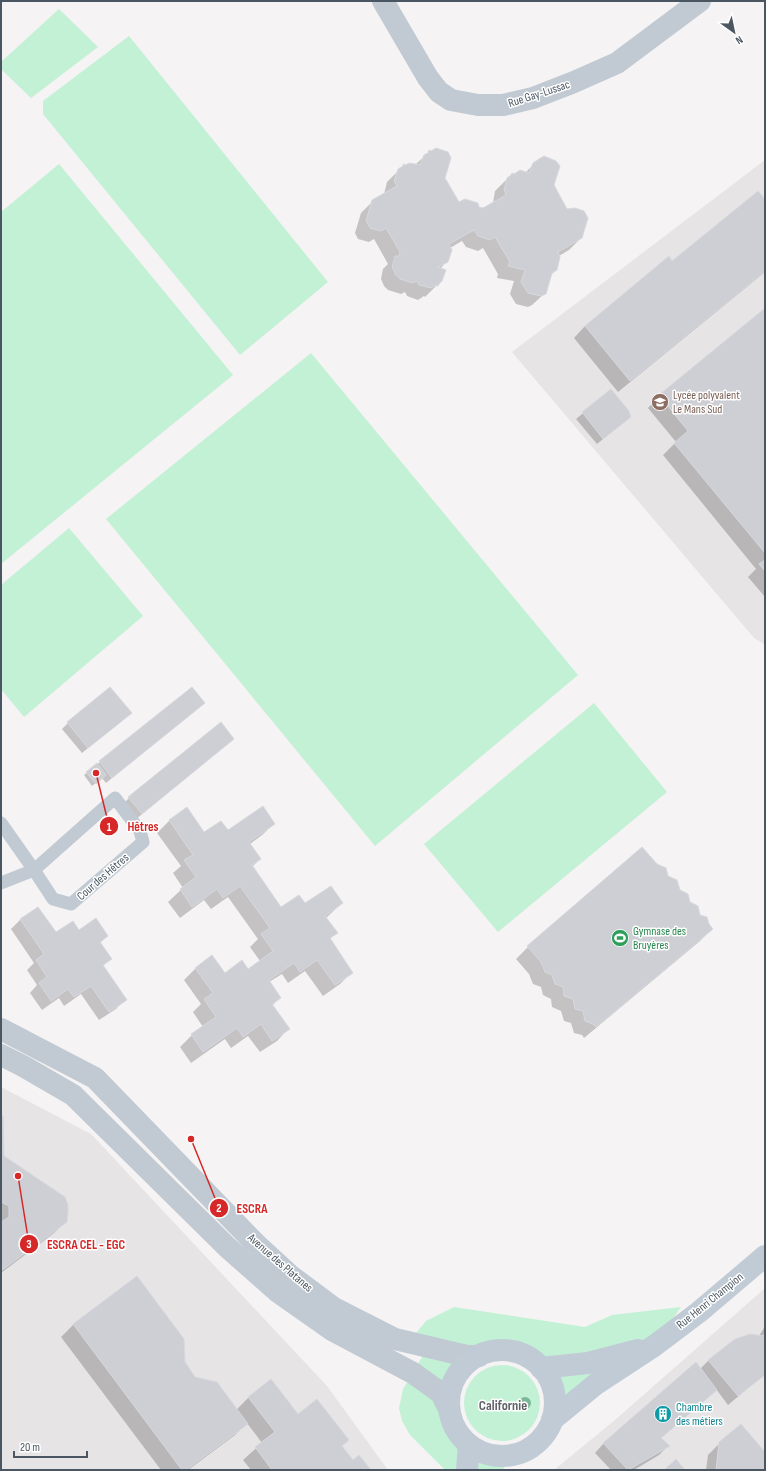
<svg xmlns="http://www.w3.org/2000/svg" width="766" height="1471" font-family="'Sofia Sans Condensed',sans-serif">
<rect width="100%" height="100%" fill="#f5f3f3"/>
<g fill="#e6e4e5">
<path d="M765 160V645L754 638 512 352Z"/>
<path d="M1 1087 91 1134 327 1386 388 1470H1Z"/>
<path d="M765 1288V1470H554L615 1420Z"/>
</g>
<g fill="#c3f1d5">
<path d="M59 9 98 47 31 98 1 69V62Z"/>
<path d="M129 36 328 282 240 355 43 114V101Z"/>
<path d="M59 164 233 375 1 564V212Z"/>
<path d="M311 353 578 675 375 846 106 519Z"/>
<path d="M69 528 143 616 24 717 1 689V585Z"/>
<path d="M594 703 667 792 498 932 424 844Z"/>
<path d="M454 1307 585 1327 612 1315 681 1307 654 1346 554 1410C555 1391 548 1370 531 1360 515 1349 496 1348 479 1357 475 1359 470 1361 466 1365 457 1372 452 1383 450 1394 444 1422 464 1450 491 1455 500 1457 508 1456 516 1455L502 1470H445L410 1435 402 1421 399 1408 403 1389 428 1347 416 1333 426 1321Z"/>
<circle cx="502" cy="1403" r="38"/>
</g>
<g fill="#0003">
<path d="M429 152 459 204 483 209 493 203 495 191 512 174 525 173 534 164 553 185 581 238 569 250 559 256 556 270 551 275 545 293 532 305 528 307 516 304 510 294 514 281 497 278 498 274 483 248 478 251 466 247 462 241 450 248 447 261 440 269 437 285 425 297 424 296 418 300 407 296 405 292 401 294 388 290 384 286 381 279 383 269 388 264 374 239 369 242 358 239 355 233 361 213 373 201 384 194 387 182 399 170 415 165Z"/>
<path d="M765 201V272L618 392 574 338 585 326 669 258 672 262Z"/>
<path d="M765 309V597L748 577 756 569 663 455 676 442 648 408 659 396Z"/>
<path d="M611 390 630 417 597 444 576 419Z"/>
<path d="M204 703 106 783 102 778 92 786 84 775 100 762Z"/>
<path d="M124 719 82 753 62 729 68 723Z"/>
<path d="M233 739 135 820 123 804 129 798Z"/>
<path d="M187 809 204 834 227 832 274 824 262 835 250 844 260 859 252 867 281 908 305 905 342 903 326 918 336 933 329 940 352 972 340 984 323 996 305 971 288 983 282 974 269 982 280 997 272 1006 288 1029 277 1041 260 1052 248 1036 231 1048 225 1039 191 1063 180 1047 192 1035 203 1027 193 1012 201 1004 184 980 196 968 224 974 248 970 260 961 250 947 258 939 228 897 211 909 204 900 180 918 168 902 183 888 173 873 181 866 157 833 169 821Z"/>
<path d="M642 848 711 929 700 941 584 1038 582 1035 574 1033 571 1023 564 1021 561 1011 552 1007 551 999 543 995 541 987 533 984 529 974 516 959 528 947Z"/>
<path d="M38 908 55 934 79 931 107 936 100 943 110 959 103 966 125 999 116 1009 99 1020 81 994 64 1006 59 998 42 1010 30 993 37 985 27 970 34 963 11 929 20 920Z"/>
<path d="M1 1119 3 1156 66 1221 54 1233 1 1273Z"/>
<path d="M137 1278 184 1363 195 1378 236 1410 248 1398 271 1380 298 1415 341 1446 353 1461 370 1470H251L243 1460 262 1443 247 1423 235 1435 188 1470H161L61 1337 73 1325Z"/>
<path d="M765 1326V1374L728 1405 716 1389 660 1439 668 1446 659 1455 634 1470H611L595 1453 604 1443 700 1369 709 1360 759 1336Z"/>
<path d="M720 1443 765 1453V1470H706L708 1455Z"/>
</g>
<g fill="#cdcfd5" stroke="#d7d9de">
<path d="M436 148 448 152 451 158 445 178 459 202 465 199 478 203 479 207 483 208 506 195 504 190 507 178 511 175 512 173 514 174 520 170 529 173 533 163 539 159 544 156 556 161 560 166 554 185 567 209 575 208 584 211 588 218 582 238 558 252 560 257 557 270 552 273 546 294 541 296 528 293 521 282 525 270 508 266 510 262 495 237 490 240 478 236 474 230 449 244 452 250 448 262 438 267 446 270 442 281 439 284 438 286 436 285 431 288 419 285 417 281 413 283 400 279 395 274V273L392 267 395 256H399L400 252 386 228 381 231 370 228 366 221 372 200 397 186 394 181 398 169 403 166V164L405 165 410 163 420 165 424 155 428 153 429 150 431 151Z"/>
<path d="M758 191 765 199V271L630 381 585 326 669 256 672 261Z"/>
<path d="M765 308V553L674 443 688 431 659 395Z"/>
<path d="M611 389 629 411 631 417 603 439 582 412Z"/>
<path d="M765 560V571L759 564Z"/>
<path d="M110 687 132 713 88 748 67 722Z"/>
<path d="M192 687 205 703 112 778 99 761Z"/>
<path d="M221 722 234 739 142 814 128 797Z"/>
<path d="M97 763 106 775 96 784 86 772Z"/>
<path d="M263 806 275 824 249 842 261 859 252 865 281 907 299 895 305 903 331 886 343 903 325 916 338 933 330 938 353 973 335 985 317 960 300 972 294 963 269 980 281 998 272 1004 290 1029 272 1041 261 1024 243 1037 237 1028 203 1052 191 1034 216 1017 204 999 213 993 195 968 212 955 225 973 242 960 248 969 273 951 261 934 270 928 240 886 223 898 217 889 192 907 180 889 196 877 184 860 193 855 169 820 187 807 204 832 221 821 228 830Z"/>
<path d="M642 847 657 864 666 868 668 876 677 880 680 890 688 894 690 902 698 906 700 915 707 917 709 924 713 929 596 1027 593 1024 585 1021 583 1011 575 1009 573 999 564 996 563 987 555 984 552 975 545 972 541 962 527 946Z"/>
<path d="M38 907 56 932 73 921 79 930 96 918 108 936 100 942 112 959 103 965 127 1000 109 1012 91 986 74 997 68 989 51 1001 39 983 47 977 36 960 44 954 20 919Z"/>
<path d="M3 1116 4 1156 65 1197 68 1205V1213L67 1222 1 1271V1222L9 1217V1206L1 1202V1117Z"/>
<path d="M137 1276 184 1339 185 1362 195 1377 217 1382 248 1424 186 1470H182L73 1324Z"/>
<path d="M765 1333V1375L738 1396 708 1360 735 1339 750 1334 763 1336Z"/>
<path d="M696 1362 717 1390 661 1438 670 1446 628 1470 603 1443Z"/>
<path d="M271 1379 298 1414 317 1399 349 1440 342 1446 353 1460 359 1455 371 1470H272L255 1447 275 1432 248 1397Z"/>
<path d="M741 1424 765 1452V1470H716L719 1442Z"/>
<path d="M676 1459 685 1470H664Z"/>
</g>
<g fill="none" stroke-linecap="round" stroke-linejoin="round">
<g stroke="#c1cad2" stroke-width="13">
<path d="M115 798 140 831 143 842 71 904 53 899 34 870Z"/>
<path d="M1 823 34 870 1 883"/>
</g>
<g stroke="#c1cad2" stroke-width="22">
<path d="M383 1 428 78 439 92 451 100 478 105H503L533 98 574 82 617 63 700 1"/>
<path d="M1 1029 95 1078 255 1243 291 1276 334 1308 395 1339 467 1356H479"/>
<path d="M1 1055 23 1066 73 1095 227 1247 278 1292 332 1330 413 1373 441 1393 449 1409"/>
</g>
<g stroke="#c1cbd6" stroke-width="22">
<circle cx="502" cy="1403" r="53"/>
<path d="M541 1368 588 1363 638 1350"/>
<path d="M552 1420 596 1384 654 1346 699 1312 765 1256"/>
<path d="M467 1470 469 1445"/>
</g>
</g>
<circle fill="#7bb799" cx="525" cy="1403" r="6"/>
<defs>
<symbol id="school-disc" viewBox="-11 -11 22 22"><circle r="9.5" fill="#8d6e63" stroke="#fff"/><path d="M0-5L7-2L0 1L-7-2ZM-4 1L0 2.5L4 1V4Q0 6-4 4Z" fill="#fff"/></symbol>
<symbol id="stadium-disc" viewBox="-11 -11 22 22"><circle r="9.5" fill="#2e9e5b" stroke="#fff"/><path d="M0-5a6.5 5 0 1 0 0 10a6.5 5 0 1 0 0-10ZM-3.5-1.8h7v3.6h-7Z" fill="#fff"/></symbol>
<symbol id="building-disc" viewBox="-11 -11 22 22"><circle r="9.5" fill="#0f9aa8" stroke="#fff"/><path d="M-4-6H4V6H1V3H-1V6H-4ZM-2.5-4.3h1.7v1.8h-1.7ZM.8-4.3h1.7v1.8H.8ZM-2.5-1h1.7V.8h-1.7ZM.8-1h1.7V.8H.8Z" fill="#fff"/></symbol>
</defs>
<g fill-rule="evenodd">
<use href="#school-disc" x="650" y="392" width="20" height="20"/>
<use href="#stadium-disc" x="610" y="928" width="20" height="20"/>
<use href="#building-disc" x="653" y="1404" width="20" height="20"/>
</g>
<g text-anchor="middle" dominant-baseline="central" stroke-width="3" stroke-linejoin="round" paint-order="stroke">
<g font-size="12" fill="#4a5661" stroke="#fff">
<text transform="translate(539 94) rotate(-18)">Rue Gay-Lussac</text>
<text transform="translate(103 877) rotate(-41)">Cour des Hêtres</text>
<text transform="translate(280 1263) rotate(41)">Avenue des Platanes</text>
<text transform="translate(710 1301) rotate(-39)">Rue Henri Champion</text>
</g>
<g font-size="12" fill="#785e54" stroke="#fff" text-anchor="start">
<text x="673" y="395">Lycée polyvalent<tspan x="673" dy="14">Le Mans Sud</tspan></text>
</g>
<g font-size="12" fill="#27864d" stroke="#fff" text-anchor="start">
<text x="633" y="931">Gymnase des<tspan x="633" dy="14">Bruyères</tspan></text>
</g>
<g font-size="12" fill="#0d838f" stroke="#fff" text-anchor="start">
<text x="676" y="1407">Chambre<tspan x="676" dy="14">des métiers</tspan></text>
</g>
<g font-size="14" font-weight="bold" fill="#5f6368" stroke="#fff">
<text x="503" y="1405">Californie</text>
</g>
</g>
<path fill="none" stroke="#d62828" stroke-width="1.5" d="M96 773L109 826M191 1139L219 1208M18 1176L29 1244"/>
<g fill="#d62828" stroke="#fff" stroke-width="1.5">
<circle cx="96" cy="773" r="4"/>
<circle cx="191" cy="1139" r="4"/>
<circle cx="18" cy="1176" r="4"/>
<circle cx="109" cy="826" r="10"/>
<circle cx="219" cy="1208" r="10"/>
<circle cx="29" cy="1244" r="10"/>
</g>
<g font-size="12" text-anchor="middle" font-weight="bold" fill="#fff">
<text x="109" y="831">1</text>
<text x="219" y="1212">2</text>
<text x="29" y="1248">3</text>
</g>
<g font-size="13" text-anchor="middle" font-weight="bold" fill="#d62828" stroke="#fff" stroke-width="3" stroke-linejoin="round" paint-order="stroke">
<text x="143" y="831">Hêtres</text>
<text x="252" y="1213">ESCRA</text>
<text x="86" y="1249">ESCRA CEL - EGC</text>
</g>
<rect width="766" height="1471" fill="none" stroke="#4a5661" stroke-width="4"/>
<g transform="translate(734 32) rotate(147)" stroke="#ffffff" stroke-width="3" paint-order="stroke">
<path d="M0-3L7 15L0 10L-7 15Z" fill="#4a5661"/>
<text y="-6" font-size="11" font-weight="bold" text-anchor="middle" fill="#4a5661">N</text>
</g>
<path d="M14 1451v6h73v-6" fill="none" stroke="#4a5661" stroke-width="2"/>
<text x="20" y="1451" font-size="12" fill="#4a5661" stroke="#ffffff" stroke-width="3" paint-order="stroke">20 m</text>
</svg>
